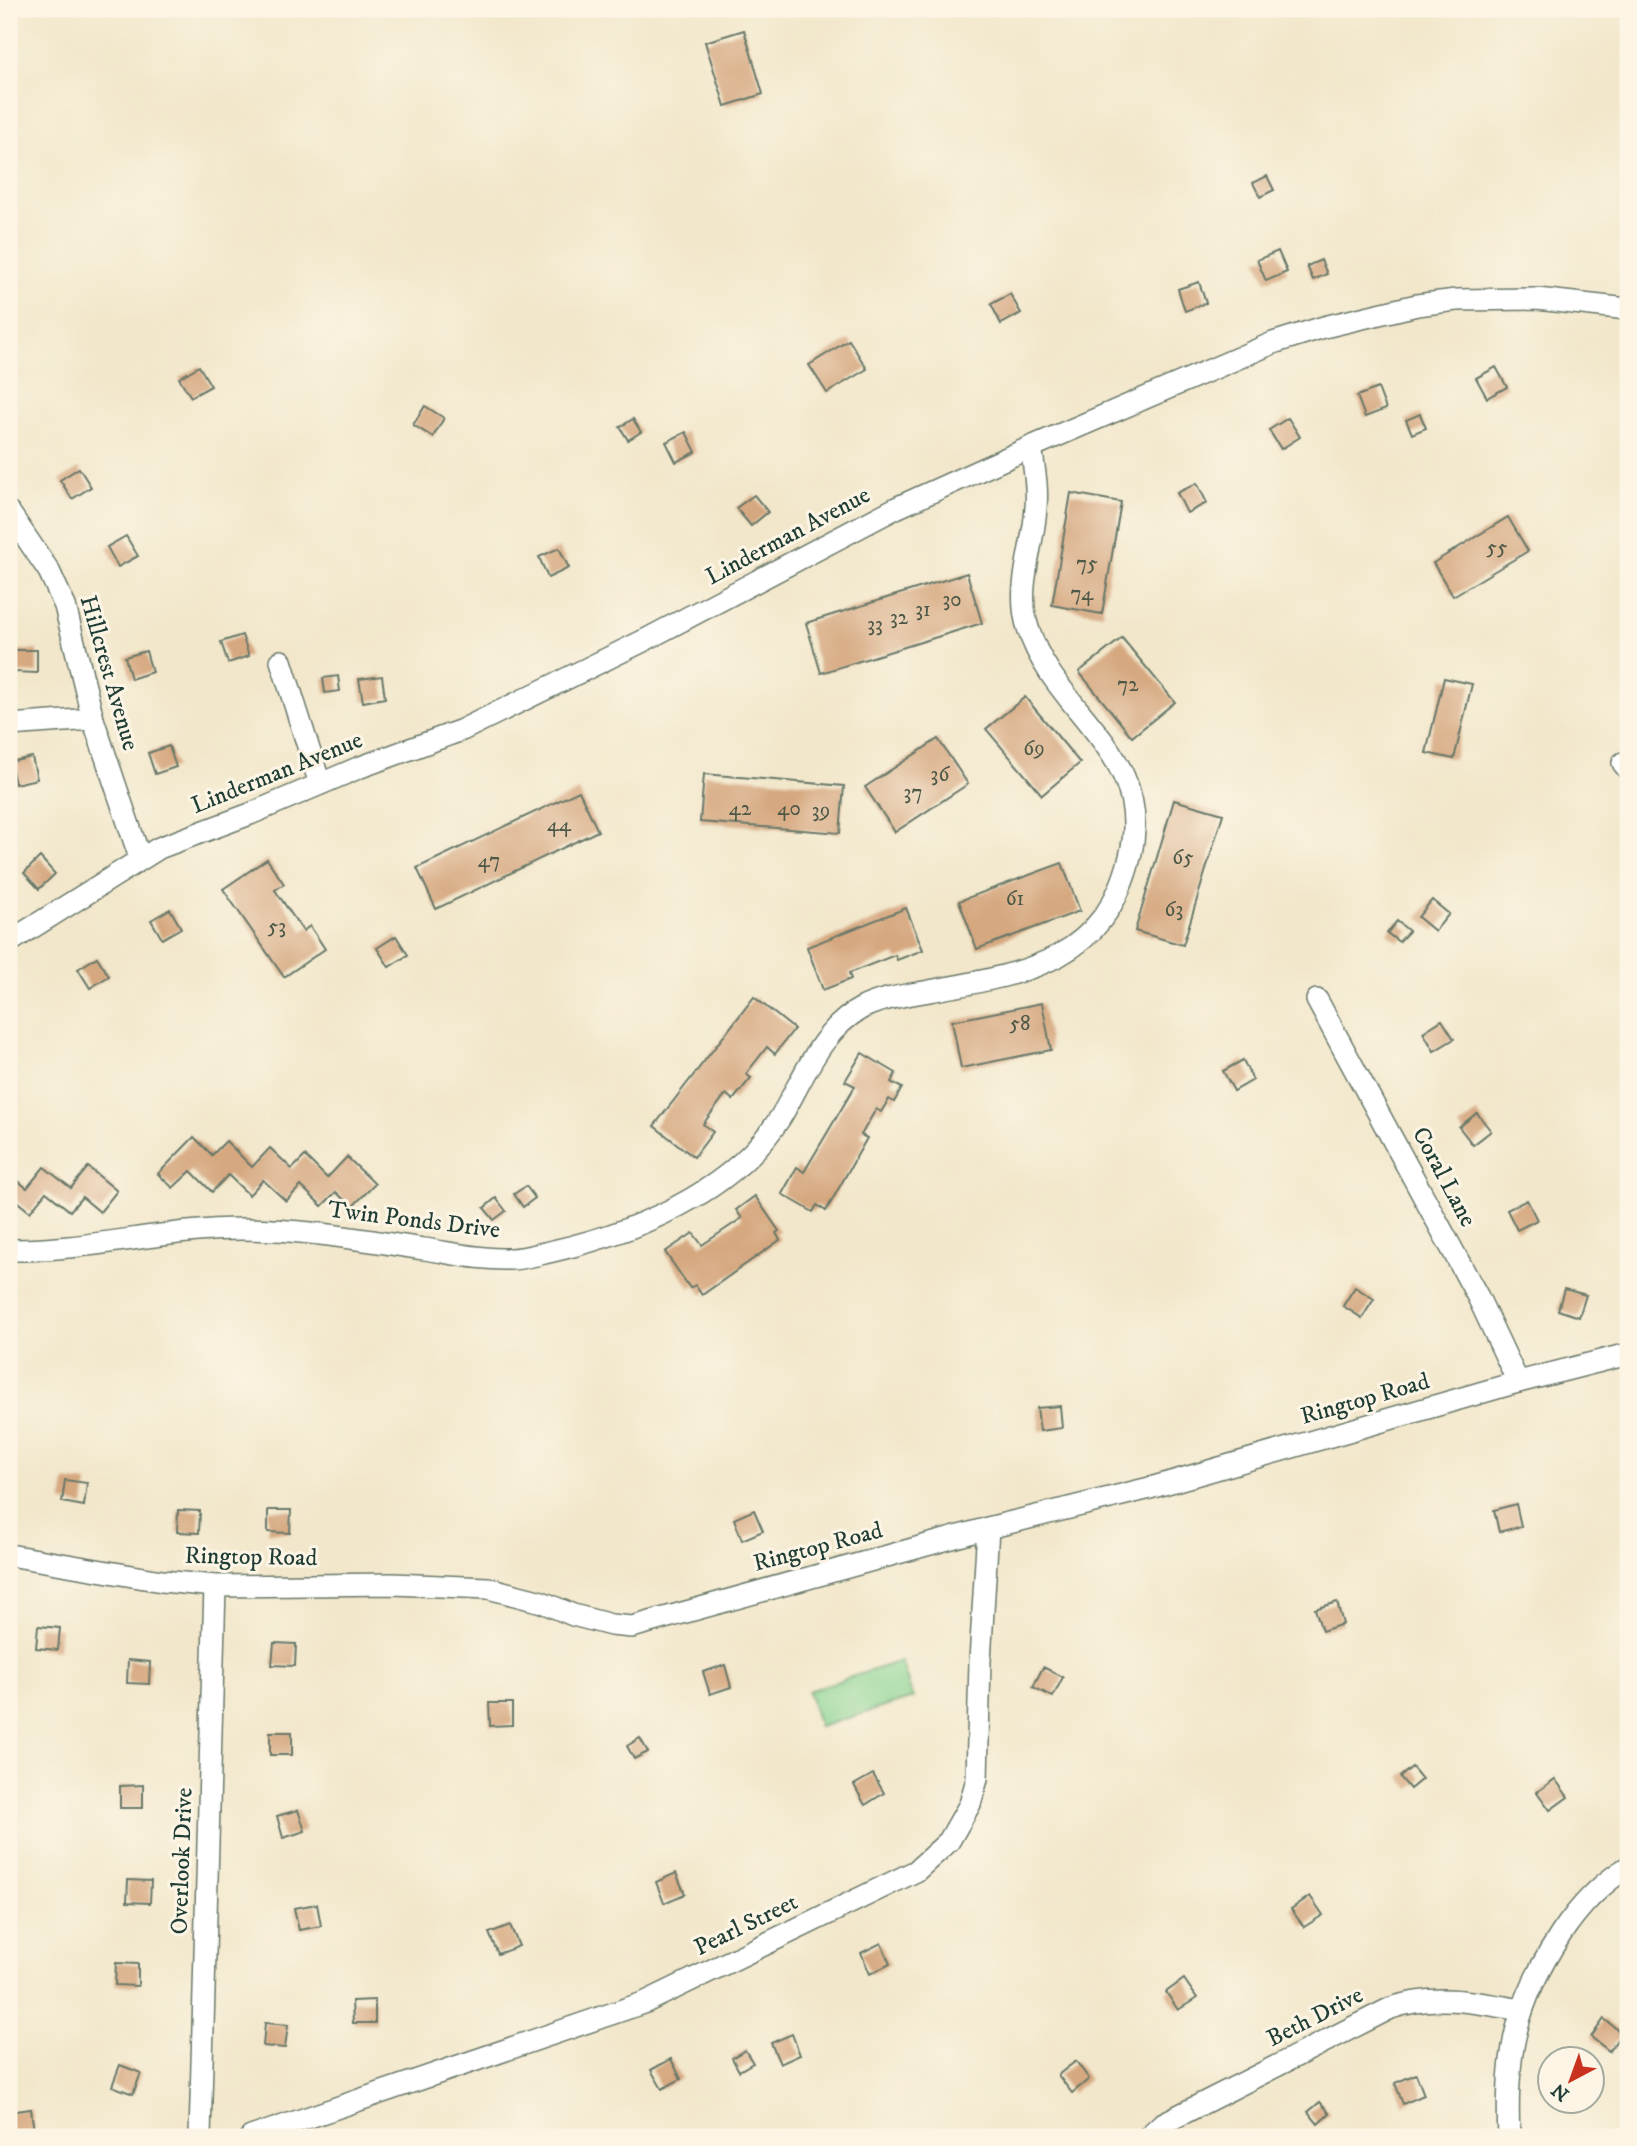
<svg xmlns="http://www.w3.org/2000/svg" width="1637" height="2146" font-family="'IM FELL DW Pica',serif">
<rect width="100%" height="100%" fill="#fcf5e5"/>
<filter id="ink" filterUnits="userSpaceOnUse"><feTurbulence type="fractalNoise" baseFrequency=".0143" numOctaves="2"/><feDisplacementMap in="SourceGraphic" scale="14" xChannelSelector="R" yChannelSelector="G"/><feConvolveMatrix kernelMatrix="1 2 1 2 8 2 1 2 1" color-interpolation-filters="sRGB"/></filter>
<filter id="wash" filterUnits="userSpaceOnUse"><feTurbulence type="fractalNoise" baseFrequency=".00686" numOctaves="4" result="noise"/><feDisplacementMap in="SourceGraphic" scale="28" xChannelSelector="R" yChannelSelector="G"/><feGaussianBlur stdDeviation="1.57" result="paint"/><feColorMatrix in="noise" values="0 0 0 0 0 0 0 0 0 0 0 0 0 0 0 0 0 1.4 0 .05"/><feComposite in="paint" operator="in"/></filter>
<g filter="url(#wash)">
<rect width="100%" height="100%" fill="#f2e7cb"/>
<path fill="#85d290" stroke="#528862" stroke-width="2" d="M901 1661 913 1698 819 1727 808 1691Z"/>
<g id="blocks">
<g fill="#d6a880">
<path d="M744 30 763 94 725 106 705 42Z"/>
<path d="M1267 176 1274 190 1260 197 1253 183Z"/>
<path d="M1278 251 1287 272 1266 281 1257 260Z"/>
<path d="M1321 260 1327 274 1313 280 1307 266Z"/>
<path d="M1199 282 1206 303 1185 311 1178 289Z"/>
<path d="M1010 294 1021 313 1001 324 991 304Z"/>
<path d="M849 340 867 369 827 393 809 365Z"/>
<path d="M199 366 211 386 191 397 179 378Z"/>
<path d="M1496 367 1507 387 1487 398 1476 378Z"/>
<path d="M1378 388 1386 409 1365 417 1357 396Z"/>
<path d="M425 406 444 418 433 437 413 425Z"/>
<path d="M1420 414 1426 428 1412 434 1406 420Z"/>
<path d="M1288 418 1300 437 1281 449 1269 430Z"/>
<path d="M633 419 641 432 628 440 620 427Z"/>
<path d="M686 432 696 452 676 462 666 442Z"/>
<path d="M79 468 91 487 72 499 60 480Z"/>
<path d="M1197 483 1207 503 1187 513 1177 493Z"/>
<path d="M1071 493 1121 502 1102 614 1052 605Z"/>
<path d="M754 495 768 512 751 526 736 508Z"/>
<path d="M1508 517 1528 551 1453 596 1433 563Z"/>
<path d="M126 536 138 556 118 567 107 547Z"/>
<path d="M559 548 569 568 548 578 539 557Z"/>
<path d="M967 573 982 623 821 673 806 623Z"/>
<path d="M242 635 249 656 228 663 221 642Z"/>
<path d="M1122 638 1175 702 1132 737 1079 672Z"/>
<path d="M15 650H37V673L14 672Z"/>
<path d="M146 651 152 672 131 679 125 657Z"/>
<path d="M338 676 340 691 325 693 323 678Z"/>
<path d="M382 676 385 698 363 702 359 679Z"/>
<path d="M1444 678 1472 684 1454 759 1426 753Z"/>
<path d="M1025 697 1080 763 1042 795 986 729Z"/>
<path d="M938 739 968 784 895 832 865 787Z"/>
<path d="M169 746 176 767 155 774 148 753Z"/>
<path d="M32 757 37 779 15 784 10 762Z"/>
<path d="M704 774 844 786 840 833 700 822Z"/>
<path d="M579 791 598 831 436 909 417 868Z"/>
<path d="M1174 800 1223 814 1183 945 1135 931Z"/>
<path d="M40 857 55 874 39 889 24 873Z"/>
<path d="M267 859 284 884 275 890 303 931 310 926 325 949 284 977 223 889Z"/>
<path d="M1062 863 1080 911 977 949 959 901Z"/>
<path d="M1432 900 1449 914 1435 931 1418 917Z"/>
<path d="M906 908 923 950 897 960 895 955 849 973 851 979 823 990 807 947Z"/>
<path d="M170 909 181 928 162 939 151 920Z"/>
<path d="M1397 921 1409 931 1399 942 1387 933Z"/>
<path d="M396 936 408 955 389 967 377 948Z"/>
<path d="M97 957 109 976 90 988 78 969Z"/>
<path d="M754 997 794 1029 775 1054 767 1047 746 1074 751 1078 733 1100 726 1094 703 1124 713 1132 694 1157 654 1126Z"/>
<path d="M1042 1003 1051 1050 961 1068 952 1021Z"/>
<path d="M1442 1020 1454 1039 1434 1051 1423 1032Z"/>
<path d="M862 1053 896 1073 891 1082 902 1088 894 1102 889 1099 881 1112 876 1109 861 1135 867 1138 826 1211 817 1205 813 1212 782 1194 797 1167 804 1172 855 1086 845 1081Z"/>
<path d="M1243 1060 1253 1080 1234 1091 1223 1071Z"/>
<path d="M1477 1113 1491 1131 1473 1145 1459 1127Z"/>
<path d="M194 1137 212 1155 226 1141 252 1167 270 1148 292 1169 305 1156 327 1178 347 1157 375 1184 352 1207 336 1192 322 1206 301 1186 286 1201 263 1180 249 1195 228 1175 212 1192 191 1171 173 1188 158 1174Z"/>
<path d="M44 1167 71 1188 88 1167 117 1191 100 1212 82 1197 70 1211 46 1192 30 1212 9 1195V1174L27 1188Z"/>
<path d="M526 1186 535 1198 523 1207 514 1194Z"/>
<path d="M755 1196 779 1231 776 1233 780 1240 702 1295 695 1285 690 1288 665 1252 693 1233 702 1245 742 1218 736 1210Z"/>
<path d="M496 1198 506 1211 494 1220 484 1208Z"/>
<path d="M1527 1200 1537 1220 1517 1230 1507 1210Z"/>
<path d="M1355 1287 1374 1299 1362 1318 1343 1306Z"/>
<path d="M1564 1289 1586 1295 1579 1317 1558 1310Z"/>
<path d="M1060 1406 1062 1428 1040 1431 1037 1408Z"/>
<path d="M65 1480 87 1483 84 1506 62 1502Z"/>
<path d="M1516 1504 1521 1526 1499 1532 1494 1510Z"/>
<path d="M178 1510 200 1511 199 1533 177 1532Z"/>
<path d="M268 1510H291L290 1533 268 1532Z"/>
<path d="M754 1510 763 1531 742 1540 734 1519Z"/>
<path d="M1337 1602 1343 1624 1322 1631 1315 1609Z"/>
<path d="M38 1626 60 1628 58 1650 36 1648Z"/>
<path d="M274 1643 296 1644 295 1666 272 1665Z"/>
<path d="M128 1660 150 1662 149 1684 127 1683Z"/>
<path d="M725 1665 731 1687 710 1694 703 1672Z"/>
<path d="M1043 1667 1063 1677 1053 1697 1033 1687Z"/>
<path d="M489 1703H512V1725L490 1726Z"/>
<rect x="270" y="1732" width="22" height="23"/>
<path d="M640 1738 648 1752 634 1759 627 1746Z"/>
<path d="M1412 1767 1422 1779 1410 1789 1400 1777Z"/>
<path d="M873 1774 884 1793 865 1805 854 1785Z"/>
<path d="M1555 1779 1568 1797 1550 1810 1537 1792Z"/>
<path d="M143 1785V1808H120V1786Z"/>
<path d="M298 1810 305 1831 283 1838 277 1816Z"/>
<path d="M676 1873 685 1894 664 1903 656 1882Z"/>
<path d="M128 1880 151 1881 150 1903 127 1902Z"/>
<path d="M1310 1896 1323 1915 1304 1927 1291 1909Z"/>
<path d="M317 1904 321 1926 299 1930 294 1908Z"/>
<path d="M510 1925 519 1946 498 1954 489 1933Z"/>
<path d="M881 1943 890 1964 870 1974 861 1953Z"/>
<path d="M116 1963 138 1964V1986L115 1985Z"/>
<path d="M1184 1979 1197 1998 1178 2010 1166 1992Z"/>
<path d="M375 2000V2023H353L352 2001Z"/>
<path d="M1604 2019 1622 2033 1609 2051 1591 2037Z"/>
<path d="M265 2023 288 2025 285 2048 263 2046Z"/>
<path d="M792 2034 800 2055 780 2064 771 2043Z"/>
<path d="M745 2050 753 2063 739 2071 732 2058Z"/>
<path d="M671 2059 681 2079 662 2089 651 2070Z"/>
<path d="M1076 2061 1089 2079 1072 2093 1058 2075Z"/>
<path d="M120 2065 141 2073 133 2094 112 2086Z"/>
<path d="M1416 2074 1424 2095 1403 2104 1395 2083Z"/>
<path d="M1320 2102 1330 2113 1318 2124 1308 2112Z"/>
<path d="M31 2109 34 2131 12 2134 9 2112Z"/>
</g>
</g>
</g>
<g filter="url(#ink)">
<use href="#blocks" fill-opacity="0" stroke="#697869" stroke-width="2"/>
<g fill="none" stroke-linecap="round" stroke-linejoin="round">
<defs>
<g id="street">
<path d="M9 512 49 571 65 606 93 719 140 858"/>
<path d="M281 661 320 784"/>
<path d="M9 725 93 719"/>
<path d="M1623 763 1628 769"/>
<path d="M9 942 159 848 250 814 358 768 462 730 645 640 896 508 1031 447 1273 343 1324 327 1417 305 1456 300 1537 299 1628 309"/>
<path d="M1317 1000 1478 1297 1518 1382"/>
<path d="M9 1250C87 1251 164 1229 242 1229 303 1229 364 1240 424 1249 452 1253 481 1260 510 1259 524 1259 539 1254 553 1251 601 1240 648 1224 691 1199 726 1179 758 1152 780 1118 803 1080 820 1030 862 1008 882 998 908 995 929 991 1023 974 1104 963 1130 857 1156 753 1054 713 1028 628 1015 588 1034 547 1036 507 1038 487 1034 467 1031 447"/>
<path d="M9 1555 162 1581 215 1586 393 1584 488 1588 542 1602 573 1615 611 1625 632 1627 988 1528 1150 1488 1518 1382 1628 1354"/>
<path d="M200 2137 215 1586"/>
<path d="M251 2137 646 2002 916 1871 949 1841 970 1804 977 1779 980 1661 988 1528"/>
<path d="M1148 2137 1162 2124 1391 2008C1434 1993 1477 2002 1521 2010"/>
<path d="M1509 2137C1505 2056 1515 2003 1561 1934 1579 1907 1600 1884 1628 1867"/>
</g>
</defs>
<use href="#street" stroke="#697869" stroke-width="24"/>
<use href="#street" stroke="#fff" stroke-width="21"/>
</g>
</g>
<g text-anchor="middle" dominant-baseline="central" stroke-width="6" stroke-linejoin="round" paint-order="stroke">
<g font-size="21" fill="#4d5847">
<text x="1497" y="548">55</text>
<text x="1087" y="564">75</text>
<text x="1082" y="594">74</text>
<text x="952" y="600">30</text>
<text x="923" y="610">31</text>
<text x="899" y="618">32</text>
<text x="875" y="625">33</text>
<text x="1128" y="685">72</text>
<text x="1034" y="749">69</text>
<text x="940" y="775">36</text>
<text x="913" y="793">37</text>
<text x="740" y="809">42</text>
<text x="789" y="809">40</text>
<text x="821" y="811">39</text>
<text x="559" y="825">44</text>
<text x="1183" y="858">65</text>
<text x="489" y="861">47</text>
<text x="1015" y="899">61</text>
<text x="1174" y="910">63</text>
<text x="277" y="927">53</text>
<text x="1020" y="1024">58</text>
</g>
<g font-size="24" fill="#1f3d34" stroke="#fcf5e5">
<text transform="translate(788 536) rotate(-28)">Linderman Avenue</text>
<text transform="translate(109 673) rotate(74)">Hillcrest Avenue</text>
<text transform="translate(277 773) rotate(-22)">Linderman Avenue</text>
<text transform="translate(1444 1177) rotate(62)">Coral Lane</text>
<text transform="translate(414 1220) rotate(7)">Twin Ponds Drive</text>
<text transform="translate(1365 1399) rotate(-16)">Ringtop Road</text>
<text transform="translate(818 1547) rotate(-15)">Ringtop Road</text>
<text transform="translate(251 1557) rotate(1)">Ringtop Road</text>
<text transform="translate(182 1861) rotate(-88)">Overlook Drive</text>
<text transform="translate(746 1925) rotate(-26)">Pearl Street</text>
<text transform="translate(1315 2017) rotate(-27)">Beth Drive</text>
</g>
</g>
<rect width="1637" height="2146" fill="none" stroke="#fcf5e5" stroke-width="35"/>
<g transform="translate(1571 2080) rotate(221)"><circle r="33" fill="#fcf5e5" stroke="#a4ab9e" stroke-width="2"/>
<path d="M0-5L12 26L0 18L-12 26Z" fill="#c8321e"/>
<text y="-10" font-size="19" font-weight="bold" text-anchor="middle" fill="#1f3d34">N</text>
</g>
</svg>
